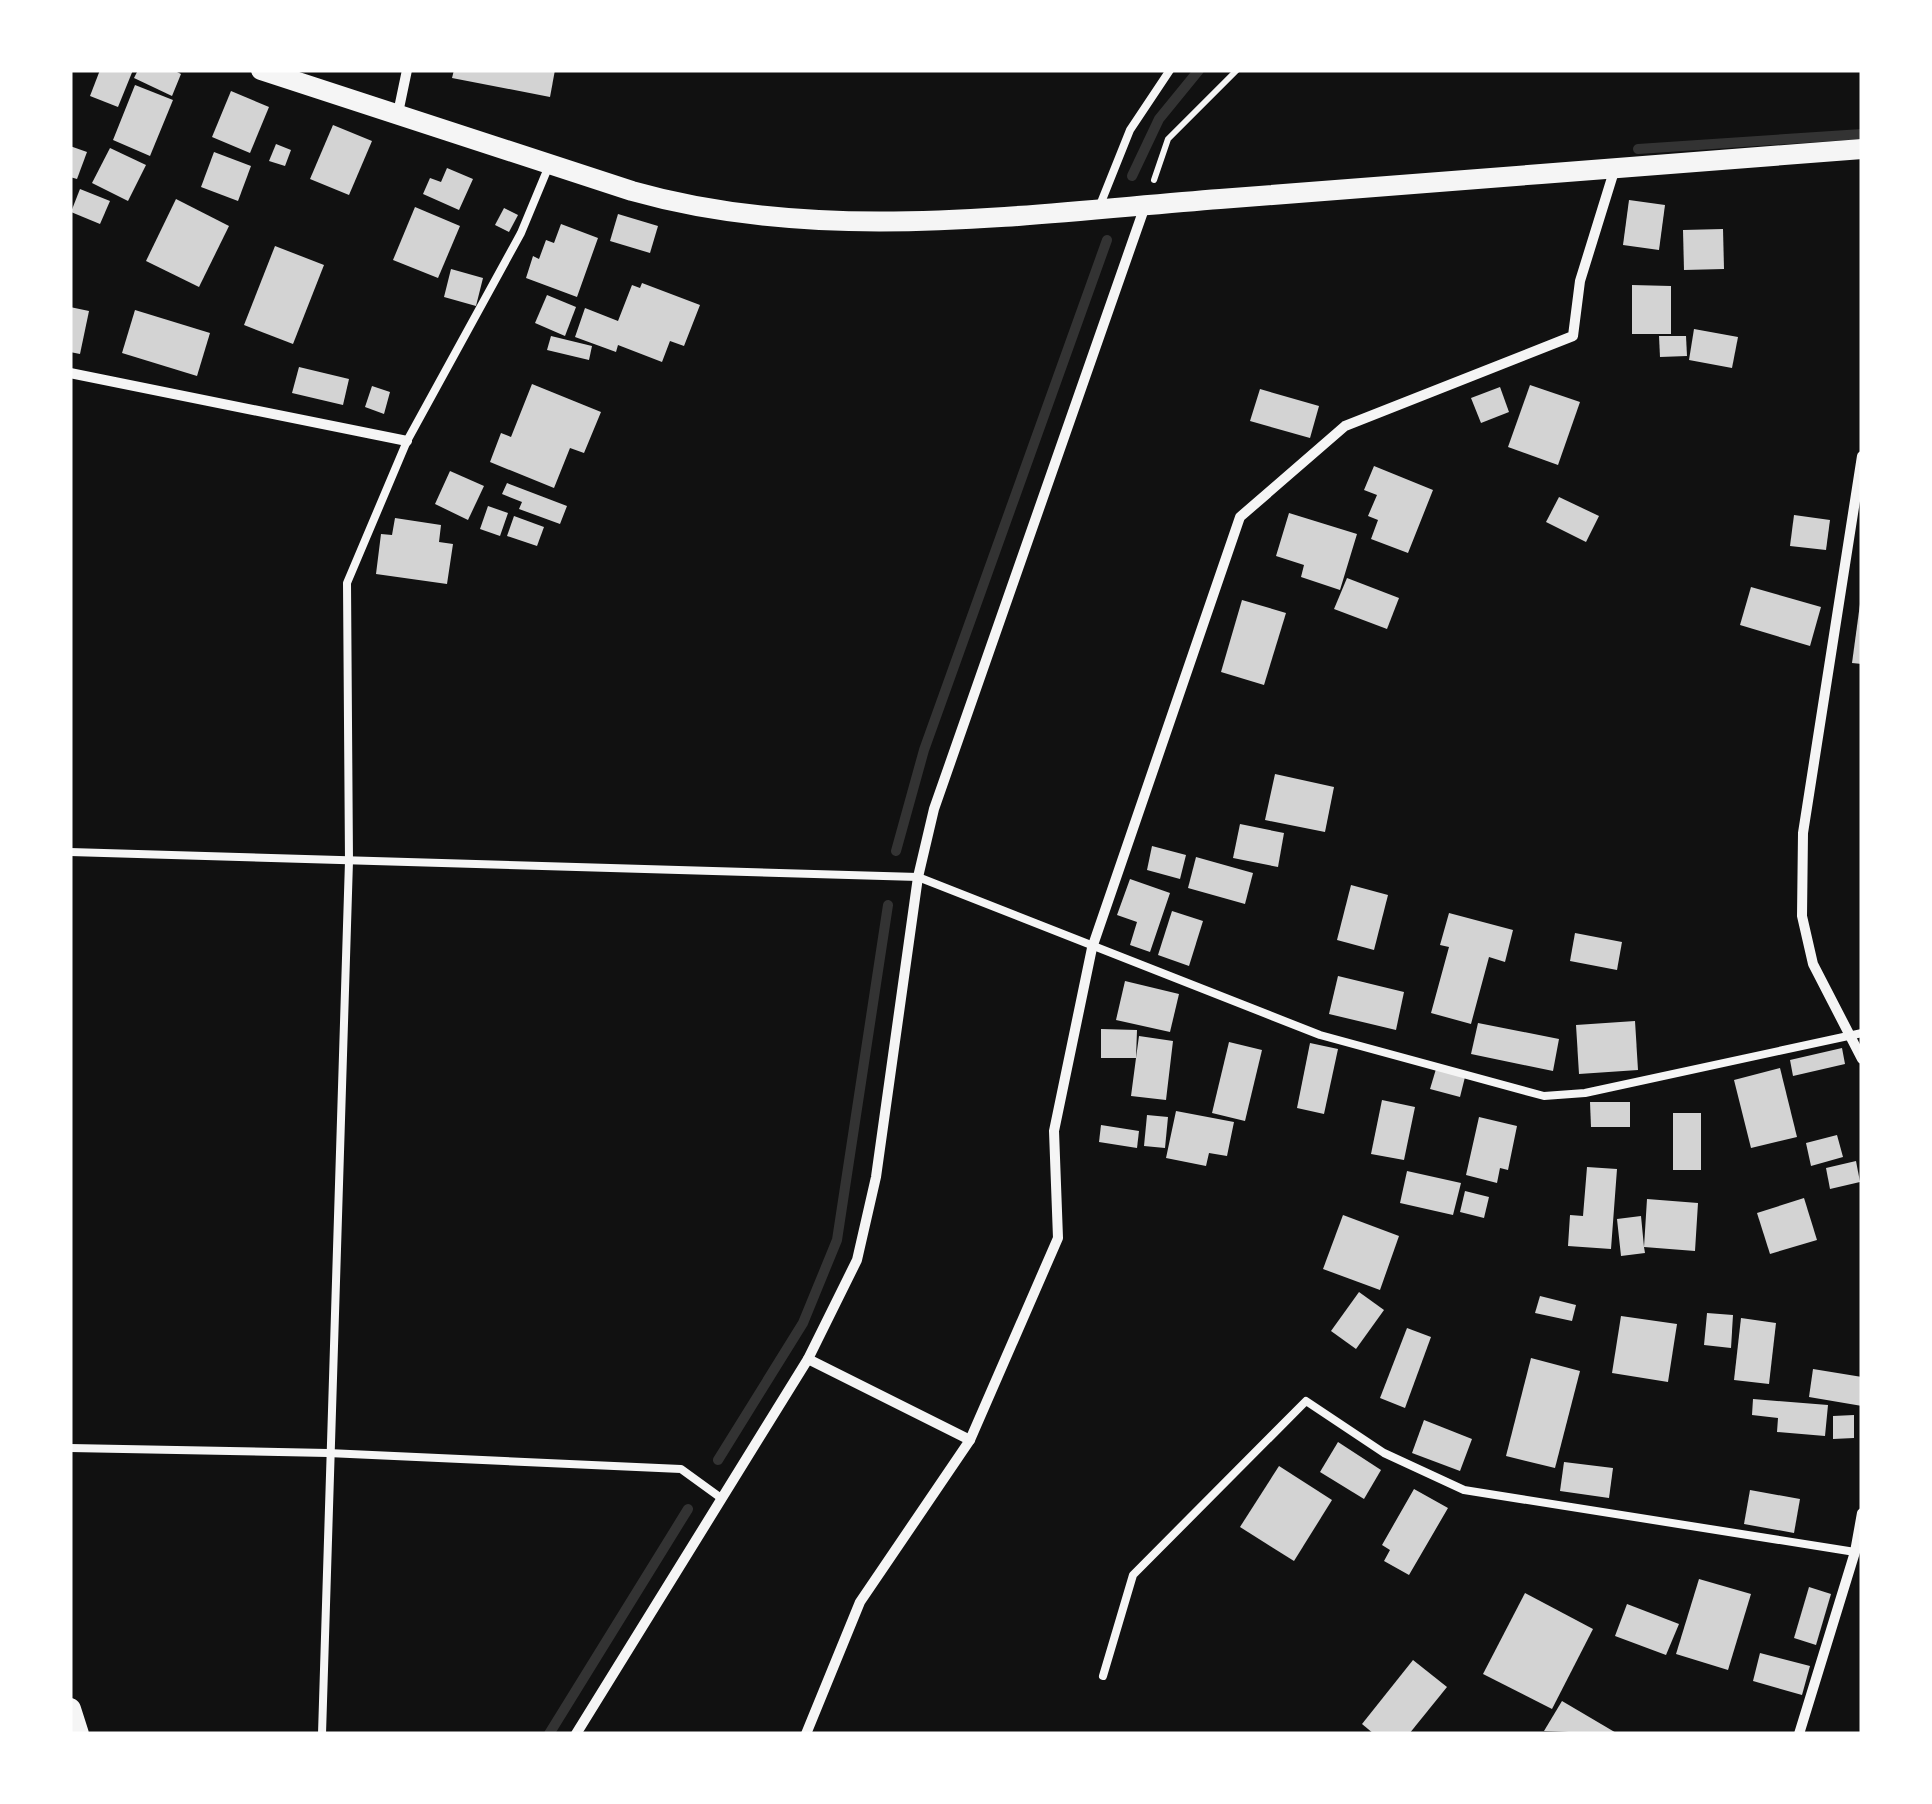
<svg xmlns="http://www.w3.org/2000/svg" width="1932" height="1804" font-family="Overpass,sans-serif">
<rect width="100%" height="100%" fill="#111"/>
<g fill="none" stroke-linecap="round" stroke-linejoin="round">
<g stroke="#333" stroke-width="10">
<path d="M1638 149 1862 134"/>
<path d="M1132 176 1159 119 1199 70"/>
<path d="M896 851 924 750 1107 240"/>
<path d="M718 1460 803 1323 837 1240 888 905"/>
<path d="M549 1734 688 1509"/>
</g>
</g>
<g fill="#d3d3d3">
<path d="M100 70H133L118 107 90 96Z"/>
<path d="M138 70H173L181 74 172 96 134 78Z"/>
<path d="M454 70H555L550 97 452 78Z"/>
<path d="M135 85 173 100 150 156 113 140Z"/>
<path d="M231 91 269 107 250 153 212 137Z"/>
<path d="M333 125 372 141 349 195 310 179Z"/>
<path d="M276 144 291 150 285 166 269 161Z"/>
<path d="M70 146 87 152 77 179 70 177Z"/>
<path d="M110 148 146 165 128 201 92 183Z"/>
<path d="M214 152 251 166 238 201 201 187Z"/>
<path d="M447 168 473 179 459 210 423 194 430 178 441 182Z"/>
<path d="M80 189 110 201 100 224 71 212Z"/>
<path d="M176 199 229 226 199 287 146 261Z"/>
<path d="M1629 200 1665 205 1659 250 1623 245Z"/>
<path d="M415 207 460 226 438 278 393 260Z"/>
<path d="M504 208 518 215 509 232 495 225Z"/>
<path d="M618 214 658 226 650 253 610 241Z"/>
<path d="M561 224 598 238 577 297 526 278 533 256 539 259 546 240 554 243Z"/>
<path d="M1723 229 1724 269 1684 270 1683 230Z"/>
<path d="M275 246 324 265 293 344 244 325Z"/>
<path d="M451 269 483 278 476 306 444 297Z"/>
<path d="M642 283 700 305 684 346 670 341 662 362 618 345 616 352 575 337 585 308 618 321 632 285 640 288Z"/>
<path d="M1632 285 1671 286V334H1632Z"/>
<path d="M547 295 576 307 565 336 535 323Z"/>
<path d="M70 307 89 311 80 354 70 352Z"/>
<path d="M135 310 210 333 197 376 122 353Z"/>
<path d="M1694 329 1738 337 1732 368 1689 360Z"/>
<path d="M551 336 592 346 589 360 547 350Z"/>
<path d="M1659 336H1686L1687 356 1660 357Z"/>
<path d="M299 367 349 379 343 405 292 393Z"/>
<path d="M532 384 601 412 584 453 570 448 554 488 490 462 501 433 511 437Z"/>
<path d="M1530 385 1580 402 1558 465 1508 447Z"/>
<path d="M372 386 390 392 384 414 365 407Z"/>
<path d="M1500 387 1509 412 1481 423 1471 398Z"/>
<path d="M1260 389 1319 406 1310 438 1250 421Z"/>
<path d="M1374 466 1433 490 1408 553 1371 539 1378 520 1368 516 1377 495 1364 490Z"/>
<path d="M450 471 484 486 468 520 435 504Z"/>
<path d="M507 483 567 506 560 524 519 509 522 502 502 494Z"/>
<path d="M1559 497 1599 516 1586 542 1546 522Z"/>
<path d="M488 506 508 513 500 536 480 529Z"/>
<path d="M1289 513 1357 534 1340 590 1301 577 1304 565 1276 556Z"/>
<path d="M1794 515 1830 520 1826 550 1790 546Z"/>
<path d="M514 516 544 527 537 546 507 536Z"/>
<path d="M395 518 441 525 439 542 453 544 447 584 376 574 381 534 392 535Z"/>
<path d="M1347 578 1399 598 1387 629 1334 609Z"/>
<path d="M1751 587 1821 607 1810 646 1740 625Z"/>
<path d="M1242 600 1286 613 1264 685 1221 672Z"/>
<path d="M1860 604H1862V664L1852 663Z"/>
<path d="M1275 774 1334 787 1325 832 1265 820Z"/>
<path d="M1240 824 1284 833 1278 867 1233 858Z"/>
<path d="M1152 846 1186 855 1180 879 1147 870Z"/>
<path d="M1196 857 1253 873 1245 904 1188 888Z"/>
<path d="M1130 879 1170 893 1150 952 1130 945 1137 922 1117 915Z"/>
<path d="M1351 885 1388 895 1374 950 1337 940Z"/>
<path d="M1172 911 1203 921 1189 966 1158 955Z"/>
<path d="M1449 913 1513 930 1505 962 1489 957 1471 1024 1431 1013 1449 947 1440 945Z"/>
<path d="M1575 933 1622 942 1617 970 1570 961Z"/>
<path d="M1338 976 1404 992 1396 1030 1329 1014Z"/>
<path d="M1125 981 1179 994 1170 1032 1116 1020Z"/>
<path d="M1635 1021 1638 1070 1579 1074 1576 1025Z"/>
<path d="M1478 1023 1559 1039 1553 1071 1471 1054Z"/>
<path d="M1101 1029 1137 1030 1136 1058 1139 1036 1173 1041 1166 1100 1131 1096 1136 1058H1101Z"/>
<path d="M1229 1042 1262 1050 1245 1121 1212 1113Z"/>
<path d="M1310 1043 1338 1049 1324 1114 1297 1108Z"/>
<path d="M1842 1048 1845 1064 1793 1076 1790 1060Z"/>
<path d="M1780 1068 1797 1137 1751 1148 1734 1080Z"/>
<path d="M1436 1069 1465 1077 1460 1097 1430 1089Z"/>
<path d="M1382 1100 1415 1107 1404 1160 1371 1154Z"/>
<path d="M1590 1102H1630V1127H1591Z"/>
<path d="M1176 1111 1234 1122 1227 1156 1209 1153 1206 1166 1166 1158Z"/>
<rect x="1673" y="1113" width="28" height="57"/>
<path d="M1147 1115 1168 1117 1165 1148 1144 1146Z"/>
<path d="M1479 1117 1517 1126 1508 1170 1500 1168 1497 1183 1466 1175Z"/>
<path d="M1101 1125 1139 1131 1137 1148 1099 1142Z"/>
<path d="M1837 1135 1843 1157 1811 1166 1806 1143Z"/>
<path d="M1856 1161 1860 1182 1830 1189 1826 1168Z"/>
<path d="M1587 1167 1617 1169 1611 1249 1568 1246 1570 1215 1583 1216Z"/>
<path d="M1407 1171 1461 1183 1453 1215 1400 1203Z"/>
<path d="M1465 1191 1489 1197 1484 1218 1460 1212Z"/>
<path d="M1804 1198 1817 1240 1770 1254 1757 1213Z"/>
<path d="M1647 1199 1698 1203 1695 1251 1644 1247 1645 1253 1621 1256 1617 1219 1641 1216 1644 1247Z"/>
<path d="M1343 1215 1399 1236 1380 1290 1323 1269Z"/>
<path d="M1359 1292 1384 1310 1356 1349 1331 1331Z"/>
<path d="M1540 1296 1576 1305 1572 1321 1535 1313Z"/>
<path d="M1707 1313 1733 1315 1731 1348 1704 1345Z"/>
<path d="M1621 1316 1677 1324 1668 1382 1612 1373Z"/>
<path d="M1741 1318 1776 1323 1769 1384 1734 1380Z"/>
<path d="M1407 1328 1431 1337 1405 1408 1380 1398Z"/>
<path d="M1531 1358 1580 1371 1555 1468 1506 1456Z"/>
<path d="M1813 1369 1862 1377V1406L1809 1397Z"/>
<path d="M1753 1399 1828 1405 1825 1436 1777 1432 1778 1418 1752 1415Z"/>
<path d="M1854 1415V1438L1833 1439V1416Z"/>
<path d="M1424 1420 1472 1439 1460 1471 1412 1453Z"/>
<path d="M1338 1442 1381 1470 1364 1499 1320 1472Z"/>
<path d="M1564 1462 1613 1468 1609 1498 1560 1491Z"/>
<path d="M1279 1466 1332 1500 1294 1561 1240 1527Z"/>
<path d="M1414 1489 1448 1508 1409 1575 1384 1561 1390 1550 1382 1545Z"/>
<path d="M1750 1490 1800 1499 1794 1533 1744 1524Z"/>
<path d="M1699 1579 1751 1594 1728 1670 1676 1654Z"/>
<path d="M1809 1587 1831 1594 1816 1645 1794 1638Z"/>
<path d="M1525 1593 1593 1629 1552 1709 1483 1674Z"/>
<path d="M1627 1604 1679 1624 1666 1655 1615 1636Z"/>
<path d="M1760 1653 1810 1666 1802 1695 1753 1681Z"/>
<path d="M1413 1660 1447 1687 1409 1734H1374L1362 1724Z"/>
<path d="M1562 1701 1618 1734 1544 1731Z"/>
</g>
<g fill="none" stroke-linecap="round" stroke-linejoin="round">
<path stroke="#f5f5f5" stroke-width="6" d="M1154 180 1168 139 1237 70"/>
<g stroke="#f5f5f5" stroke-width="8">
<path d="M1100 205 1130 130 1170 70"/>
<path d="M70 852 918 877 1320 1035 1544 1096 1585 1093 1862 1033"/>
<path d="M70 1448 328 1453 681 1469 721 1498"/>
<path d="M1103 1676 1133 1575 1306 1401 1384 1453 1464 1490 1855 1552"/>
<path d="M322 1734 349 861 347 583 407 441 521 233 548 168"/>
</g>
<g stroke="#f5f5f5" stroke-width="10">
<path d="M398 113 407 70"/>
<path d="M70 373 407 441"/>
<path d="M1862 456 1803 833 1802 916 1813 964 1862 1059"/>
<path d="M808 1359 970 1440"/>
<path d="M576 1734 808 1359 857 1260 876 1177 918 877 934 809 1145 206"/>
<path d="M806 1734 860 1602 970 1440 1058 1238 1054 1131 1092 948 1240 517 1345 426 1573 336 1580 281 1615 168"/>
<path d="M1799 1734 1855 1552 1862 1513"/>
</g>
<path stroke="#f5f5f5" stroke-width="20" d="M261 70 632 191C822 245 1026 214 1220 199 1434 182 1648 166 1862 149"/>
<path stroke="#f5f5f5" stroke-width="22" d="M70 1709 78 1734"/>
</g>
<rect width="1932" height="1804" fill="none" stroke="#ffffff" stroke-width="145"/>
</svg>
